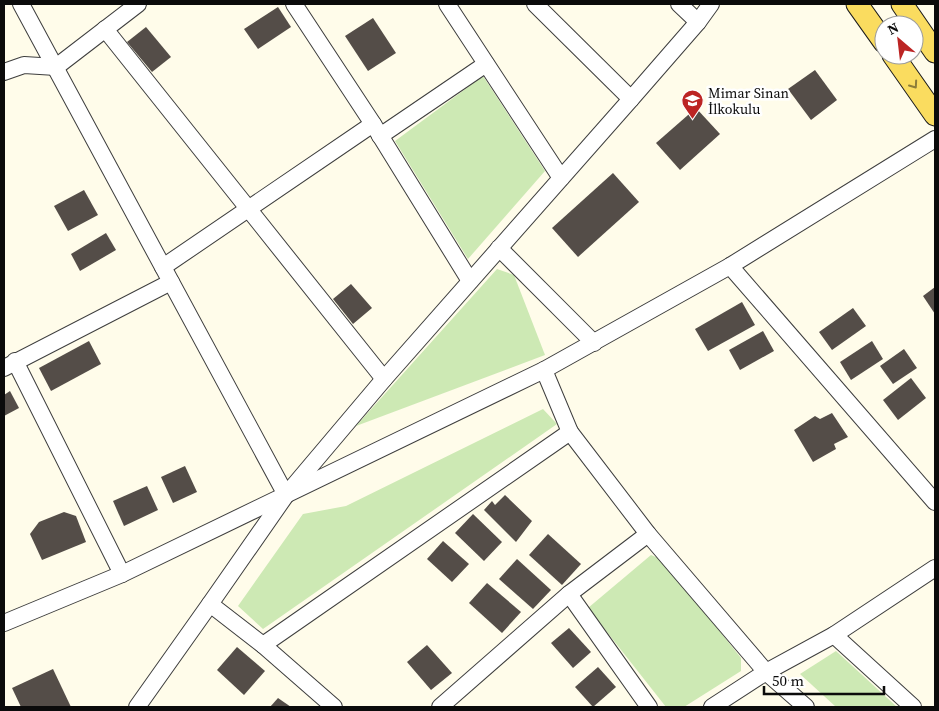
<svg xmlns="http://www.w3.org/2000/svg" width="939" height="711" font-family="'Source Serif 4',serif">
<rect width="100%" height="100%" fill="#fffcea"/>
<g fill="#cde9b4">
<path d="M483 76 545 171 468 259 395 141Z"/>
<path d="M497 269 514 275 545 355 356 426Z"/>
<path d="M543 409 557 424 263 629 238 606 303 514 346 506Z"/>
<path d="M651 555 663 560 741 658V671L684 707H666L588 608Z"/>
<path d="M836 651 897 707H836L800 674Z"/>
</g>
<g fill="#544d48">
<path d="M278 7 291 27 258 49 244 29Z"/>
<path d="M373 18 396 53 368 71 345 36Z"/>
<path d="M146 27 171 57 152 72 127 42Z"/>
<path d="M815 70 837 100 811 120 788 89Z"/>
<path d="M696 108 720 134 680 170 656 143Z"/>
<path d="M613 173 639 202 578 257 552 228Z"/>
<path d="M84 190 98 215 68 231 54 206Z"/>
<path d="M106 233 116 250 80 271 71 254Z"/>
<path d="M351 284 372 308 353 324 333 299Z"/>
<path d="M935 287V314L923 296Z"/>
<path d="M742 302 755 325 708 351 695 329Z"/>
<path d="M853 308 866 326 832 350 819 332Z"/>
<path d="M763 331 774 351 740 370 729 350Z"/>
<path d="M89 341 101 364 51 391 39 368Z"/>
<path d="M872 341 883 359 851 380 840 362Z"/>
<path d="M904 349 917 368 893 384 880 366Z"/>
<path d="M911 378 926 398 898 420 883 400Z"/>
<path d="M10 391 19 408 4 416V395Z"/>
<path d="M832 413 848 437 834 444 836 449 813 462 794 430 815 416 820 419Z"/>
<path d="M185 466 197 492 173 503 161 477Z"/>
<path d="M147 486 158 510 124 526 113 501Z"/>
<path d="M505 495 532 521 516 542 484 510 492 501 495 505Z"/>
<path d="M64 512 76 516 86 542 42 560 30 534 39 522Z"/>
<path d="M473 514 502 542 484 561 455 533Z"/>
<path d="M548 534 581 564 562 585 529 555Z"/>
<path d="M443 541 469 564 452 582 427 559Z"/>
<path d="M517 559 551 590 533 609 499 579Z"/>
<path d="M487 583 521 612 502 633 469 603Z"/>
<path d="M569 628 591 652 573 668 551 643Z"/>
<path d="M427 645 452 673 431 690 407 662Z"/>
<path d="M237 647 265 671 244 695 217 670Z"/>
<path d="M598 667 616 687 593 707 575 687Z"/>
<path d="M53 669 71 707H21L12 688Z"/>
<path d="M278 698 291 707H270Z"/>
</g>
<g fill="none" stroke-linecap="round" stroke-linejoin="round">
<defs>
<g id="minor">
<path d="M21 4 286 495"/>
<path d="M294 4 373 124 470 281"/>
<path d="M447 4 561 178"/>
<path d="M535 4 631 99"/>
<path d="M679 4 698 22"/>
<path d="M105 29 384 379"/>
<path d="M4 72 24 65 56 67 138 4"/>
<path d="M380 136 486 64"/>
<path d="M499 248 594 343"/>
<path d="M730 266 935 502"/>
<path d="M163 267 373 124"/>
<path d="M15 361 122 574"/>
<path d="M4 368 171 282"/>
<path d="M544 370 570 432 648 534 766 672 806 707"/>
<path d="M569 594 649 707"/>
<path d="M210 604 263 645 334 707"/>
<path d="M4 623 122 574 544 370 730 266 935 139"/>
<path d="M834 635 913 707"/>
<path d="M263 645 570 432"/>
<path d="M137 707 210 604 286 495 384 379 631 99 698 22 711 4"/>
<path d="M440 707 569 594 648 534"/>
<path d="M712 707 766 672 834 635 935 568"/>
</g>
<g id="major">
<path d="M857 4 884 42"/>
<path d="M902 4 935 52"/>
<path d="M893 55 935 115"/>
</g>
</defs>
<use href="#minor" stroke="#3e3e3e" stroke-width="18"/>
<use href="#major" stroke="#1c1c1c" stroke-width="23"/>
<use href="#minor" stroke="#fff" stroke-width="16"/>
<use href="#major" stroke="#fadc5f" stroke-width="21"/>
</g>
<defs><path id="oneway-chevron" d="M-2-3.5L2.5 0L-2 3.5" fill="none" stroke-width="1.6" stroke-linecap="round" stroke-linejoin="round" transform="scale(1.25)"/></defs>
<use stroke="#8e7e39" href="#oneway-chevron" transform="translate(914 85) rotate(55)"/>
<defs>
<symbol id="school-pin" viewBox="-11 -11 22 30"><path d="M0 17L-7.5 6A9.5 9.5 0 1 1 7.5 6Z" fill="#bc2423" stroke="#fff"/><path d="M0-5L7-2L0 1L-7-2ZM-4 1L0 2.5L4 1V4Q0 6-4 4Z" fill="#fff"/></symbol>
</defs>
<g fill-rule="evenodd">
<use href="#school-pin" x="680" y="88" width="25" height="34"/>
</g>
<g text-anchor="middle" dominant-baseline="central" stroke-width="5" stroke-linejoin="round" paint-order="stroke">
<g font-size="14" fill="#0b0b0b" stroke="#fff" text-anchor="start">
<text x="708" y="93">Mimar Sinan<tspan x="708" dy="16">İlkokulu</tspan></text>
</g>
</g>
<rect width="939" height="711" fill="none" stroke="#0b0b0b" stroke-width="10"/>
<g transform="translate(899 40) rotate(332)"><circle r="24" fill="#ffffff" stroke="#9d9d9d"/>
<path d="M0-4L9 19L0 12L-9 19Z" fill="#bc2423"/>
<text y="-8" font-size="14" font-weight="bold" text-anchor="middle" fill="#0b0b0b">N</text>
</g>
<path d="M764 686v8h120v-8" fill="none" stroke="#0b0b0b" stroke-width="2.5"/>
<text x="772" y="686" font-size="15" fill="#0b0b0b" stroke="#ffffff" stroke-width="4" paint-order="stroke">50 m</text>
</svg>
